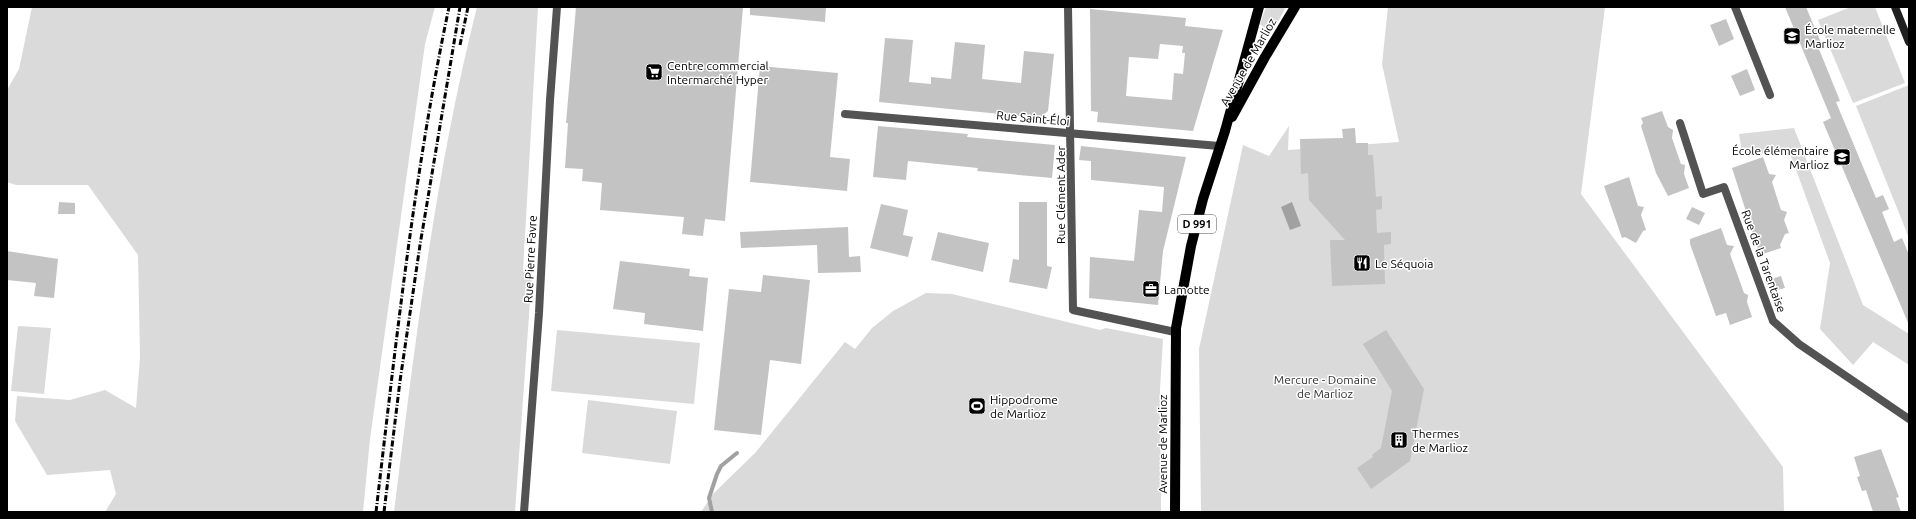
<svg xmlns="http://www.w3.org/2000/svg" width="1916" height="519" font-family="Ubuntu,sans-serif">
<rect width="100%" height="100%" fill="#fff"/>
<g fill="#dadada">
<path d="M32 7H435L425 44 370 439 363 512H105L116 494 110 470 47 475 15 421 17 396 70 400 105 390 136 408 140 358 138 255 88 185H16L7 182V90L19 69Z"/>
<path d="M477 7H538L523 271 532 273 515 512H394C415 343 435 173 477 7Z"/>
<path d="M1266 7H1286L1275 27 1270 29 1265 28 1260 24Z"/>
<path d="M1388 7H1605L1581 194 1783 467 1784 512H1201L1199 349 1243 145 1269 156 1289 126 1288 150 1399 142 1382 64Z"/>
<path d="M1851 7H1875L1905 83 1853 103 1818 20Z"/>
<path d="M1909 85V238L1856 106Z"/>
<path d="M1794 128 1863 305 1909 334V365L1873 342 1853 365 1820 329 1830 263 1791 156 1742 152 1739 134Z"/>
<path d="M926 293 952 294 1100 330 1106 328 1163 339 1160 389 1161 512H701L713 494 756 452 845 342 855 349 872 328 893 311Z"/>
<path d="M18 326 51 328 44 394 11 391Z"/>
<path d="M557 330 700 343 694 404 551 391Z"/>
<path d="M588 400 677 411 670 464 582 453Z"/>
</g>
<path fill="#a1a1a1" d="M1292 202 1301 226 1290 230 1281 207Z"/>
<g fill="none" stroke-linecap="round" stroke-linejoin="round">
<path stroke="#a1a1a1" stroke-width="4" d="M712 512 709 498 717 474 721 466 737 453"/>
</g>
<g fill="#c3c3c3" fill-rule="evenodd">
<path d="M576 7H743L725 221 705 219 703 236 682 234 684 217 600 210 602 183 582 181 583 169 565 168 568 123H566Z"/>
<path d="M750 7H826L825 22 750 15Z"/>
<path d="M1785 7H1806L1822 45 1818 47 1821 54 1840 101 1836 102 1876 198 1883 195 1889 209 1882 212 1894 242 1902 238 1909 255V325L1823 122 1831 118Z"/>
<path d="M1090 9 1186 18 1185 26 1223 30 1193 131 1097 122 1098 112 1091 111ZM1160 44 1183 46 1182 53H1185L1183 74 1174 73 1172 100 1126 96 1129 57 1158 59Z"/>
<path d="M1726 19 1734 39 1719 46 1710 25Z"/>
<path d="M885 38 913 40 909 82 931 84V77L951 79 955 42 985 45 982 79 1021 83 1024 51 1054 54 1048 111 1040 118 879 102Z"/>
<path d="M760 66 838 73 830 157 850 159 847 191 750 182Z"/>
<path d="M1747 69 1755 90 1740 96 1731 76Z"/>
<path d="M1662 111 1668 127 1673 130 1672 138 1681 164 1685 165 1684 174 1689 188 1668 196 1656 173 1641 126 1643 123 1641 118Z"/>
<path d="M878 126 968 134 967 137 1055 145 1052 178 977 171 978 168 908 161 906 180 873 177Z"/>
<path d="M1355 128 1356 143H1368V155H1373L1376 197 1382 196V209L1376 210 1377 233 1391 232V244L1384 245 1385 284 1332 286 1330 240H1345L1309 200 1308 173 1301 174 1300 139 1343 138 1342 129Z"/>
<path d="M1081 146 1186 157 1163 251 1158 305 1089 298 1090 257 1134 261 1139 210 1162 212 1164 187 1091 180V161L1079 160Z"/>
<path d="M1763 157 1769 174 1776 175 1772 182 1781 210 1787 212 1784 220 1789 233 1785 234 1780 245 1781 248 1760 255 1732 168Z"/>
<path d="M1629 177 1638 206 1644 207 1641 215 1646 230 1643 231 1636 243 1625 237 1622 238 1604 186Z"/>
<path d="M59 202 75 203V214H58Z"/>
<path d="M1019 202H1047V266L1052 267 1047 289 1009 282 1013 259 1019 260Z"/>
<path d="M881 204 908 210 903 235 913 237 908 257 870 248Z"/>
<path d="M1692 207 1705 213 1699 225 1686 219Z"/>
<path d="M848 227 849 257 860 256 861 272 818 273 817 245 741 248 740 232Z"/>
<path d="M1721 228 1727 245 1734 246 1730 254 1744 293 1748 295 1747 302 1752 317 1730 325 1726 313 1716 316 1690 244V239Z"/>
<path d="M938 232 989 243 983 272 931 260Z"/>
<path d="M7 251 58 259 54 298 34 296 36 283 7 280Z"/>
<path d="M620 261 690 269 689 276 708 278 703 331 644 324 645 313 613 309Z"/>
<path d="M763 275 810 280 801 364 770 360 761 435 714 430 729 289 761 292Z"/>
<path d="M1781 276 1785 288 1773 291 1769 280Z"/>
<path d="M1386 330 1424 389 1410 461 1371 489 1357 468 1373 457 1372 455 1381 448 1392 391 1363 344Z"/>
<path d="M1881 449 1899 497 1896 498 1901 512H1873L1866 490 1862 491 1857 477 1860 476 1854 457Z"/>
</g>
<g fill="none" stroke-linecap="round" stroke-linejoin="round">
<g stroke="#535353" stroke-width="8">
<path d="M1068 7 1073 310 1175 332"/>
<path d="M1735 7 1770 95"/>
<path d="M845 114 1219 146"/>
<path d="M1680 123 1703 194 1724 187 1773 321 1799 344 1909 419"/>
<path d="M524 512 539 313 550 100 557 7"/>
</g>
<path stroke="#202020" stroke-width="8" d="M1895 7 1909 42"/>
<g stroke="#000" stroke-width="10">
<path d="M1232 117 1265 57 1295 7"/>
<path d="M1175 512 1176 328 1191 246 1203 199 1225 131 1259 7"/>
</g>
<g stroke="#000" stroke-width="3" stroke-dasharray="6 2 1 2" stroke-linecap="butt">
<path d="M460 45 468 7"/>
<path d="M376 512C396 343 414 173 449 7"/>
<path d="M384 512 400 381 420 245 460 7"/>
</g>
</g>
<defs>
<symbol id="school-square" viewBox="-11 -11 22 22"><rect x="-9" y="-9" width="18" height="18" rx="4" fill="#000" stroke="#fff"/><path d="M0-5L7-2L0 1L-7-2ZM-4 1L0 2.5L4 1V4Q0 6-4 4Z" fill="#fff"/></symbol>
<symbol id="supermarket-square" viewBox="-11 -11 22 22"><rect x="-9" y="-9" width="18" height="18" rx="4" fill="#000" stroke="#fff"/><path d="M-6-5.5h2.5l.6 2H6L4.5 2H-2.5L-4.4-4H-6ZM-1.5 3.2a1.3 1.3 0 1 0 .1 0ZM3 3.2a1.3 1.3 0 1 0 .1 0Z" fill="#fff"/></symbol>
<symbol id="restaurant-square" viewBox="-11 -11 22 22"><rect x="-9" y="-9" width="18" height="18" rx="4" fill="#000" stroke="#fff"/><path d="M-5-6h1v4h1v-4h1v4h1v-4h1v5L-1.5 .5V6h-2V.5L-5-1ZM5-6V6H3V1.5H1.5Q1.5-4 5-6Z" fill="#fff"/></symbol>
<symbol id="office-square" viewBox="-11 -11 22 22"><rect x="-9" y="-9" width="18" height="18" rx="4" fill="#000" stroke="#fff"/><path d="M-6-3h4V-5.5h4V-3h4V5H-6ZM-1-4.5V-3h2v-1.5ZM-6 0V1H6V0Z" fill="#fff"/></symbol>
<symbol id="stadium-square" viewBox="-11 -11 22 22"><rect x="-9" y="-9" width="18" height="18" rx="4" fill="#000" stroke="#fff"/><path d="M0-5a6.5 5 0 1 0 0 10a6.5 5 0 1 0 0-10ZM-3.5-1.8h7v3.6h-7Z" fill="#fff"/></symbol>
<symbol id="building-square" viewBox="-11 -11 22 22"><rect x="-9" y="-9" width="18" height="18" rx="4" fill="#000" stroke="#fff"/><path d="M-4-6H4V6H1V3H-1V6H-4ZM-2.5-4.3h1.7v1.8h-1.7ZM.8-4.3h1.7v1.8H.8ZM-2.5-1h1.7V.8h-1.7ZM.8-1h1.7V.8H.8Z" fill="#fff"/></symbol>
</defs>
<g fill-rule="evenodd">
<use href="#school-square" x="1782" y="26" width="20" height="20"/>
<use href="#supermarket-square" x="644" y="62" width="20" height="20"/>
<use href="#school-square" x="1832" y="147" width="20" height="20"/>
<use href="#restaurant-square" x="1352" y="253" width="20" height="20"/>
<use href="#office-square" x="1141" y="279" width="20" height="20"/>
<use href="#stadium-square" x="967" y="396" width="20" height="20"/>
<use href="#building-square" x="1389" y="430" width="20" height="20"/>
</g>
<g text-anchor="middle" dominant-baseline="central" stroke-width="3" stroke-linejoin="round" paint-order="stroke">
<rect fill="#fff" stroke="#4c4c4c" stroke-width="1" x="1178" y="215" width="38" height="18" rx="3"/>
<g font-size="11" font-weight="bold" fill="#000">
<text x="1197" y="224">D 991</text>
</g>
<g font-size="12" fill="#000" stroke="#fff" text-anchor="start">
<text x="1805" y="29">École maternelle<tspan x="1805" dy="14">Marlioz</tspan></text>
<text x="667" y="65">Centre commercial<tspan x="667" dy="14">Intermarché Hyper</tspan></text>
<text x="1829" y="150" text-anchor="end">École élémentaire<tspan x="1829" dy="14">Marlioz</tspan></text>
<text x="1375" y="263">Le Séquoia</text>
<text x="1164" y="289">Lamotte</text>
<text x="990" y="399">Hippodrome<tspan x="990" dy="14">de Marlioz</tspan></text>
<text x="1412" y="433">Thermes<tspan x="1412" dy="14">de Marlioz</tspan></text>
</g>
<g font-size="12" fill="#000" stroke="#fff">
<text transform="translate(1248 62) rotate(-60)">Avenue de Marlioz</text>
<text transform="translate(1033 118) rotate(5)">Rue Saint-Éloi</text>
<text transform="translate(1060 195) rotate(-90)">Rue Clément Ader</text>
<text transform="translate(530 259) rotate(-87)">Rue Pierre Favre</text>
<text transform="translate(1764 261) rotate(70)">Rue de la Tarentaise</text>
<text transform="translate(1162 444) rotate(-90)">Avenue de Marlioz</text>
</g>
<g font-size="12" fill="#313131" stroke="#fff">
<text x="1325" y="379">Mercure - Domaine<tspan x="1325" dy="14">de Marlioz</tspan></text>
</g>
</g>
<rect width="1916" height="519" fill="none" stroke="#000000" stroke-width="16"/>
</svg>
